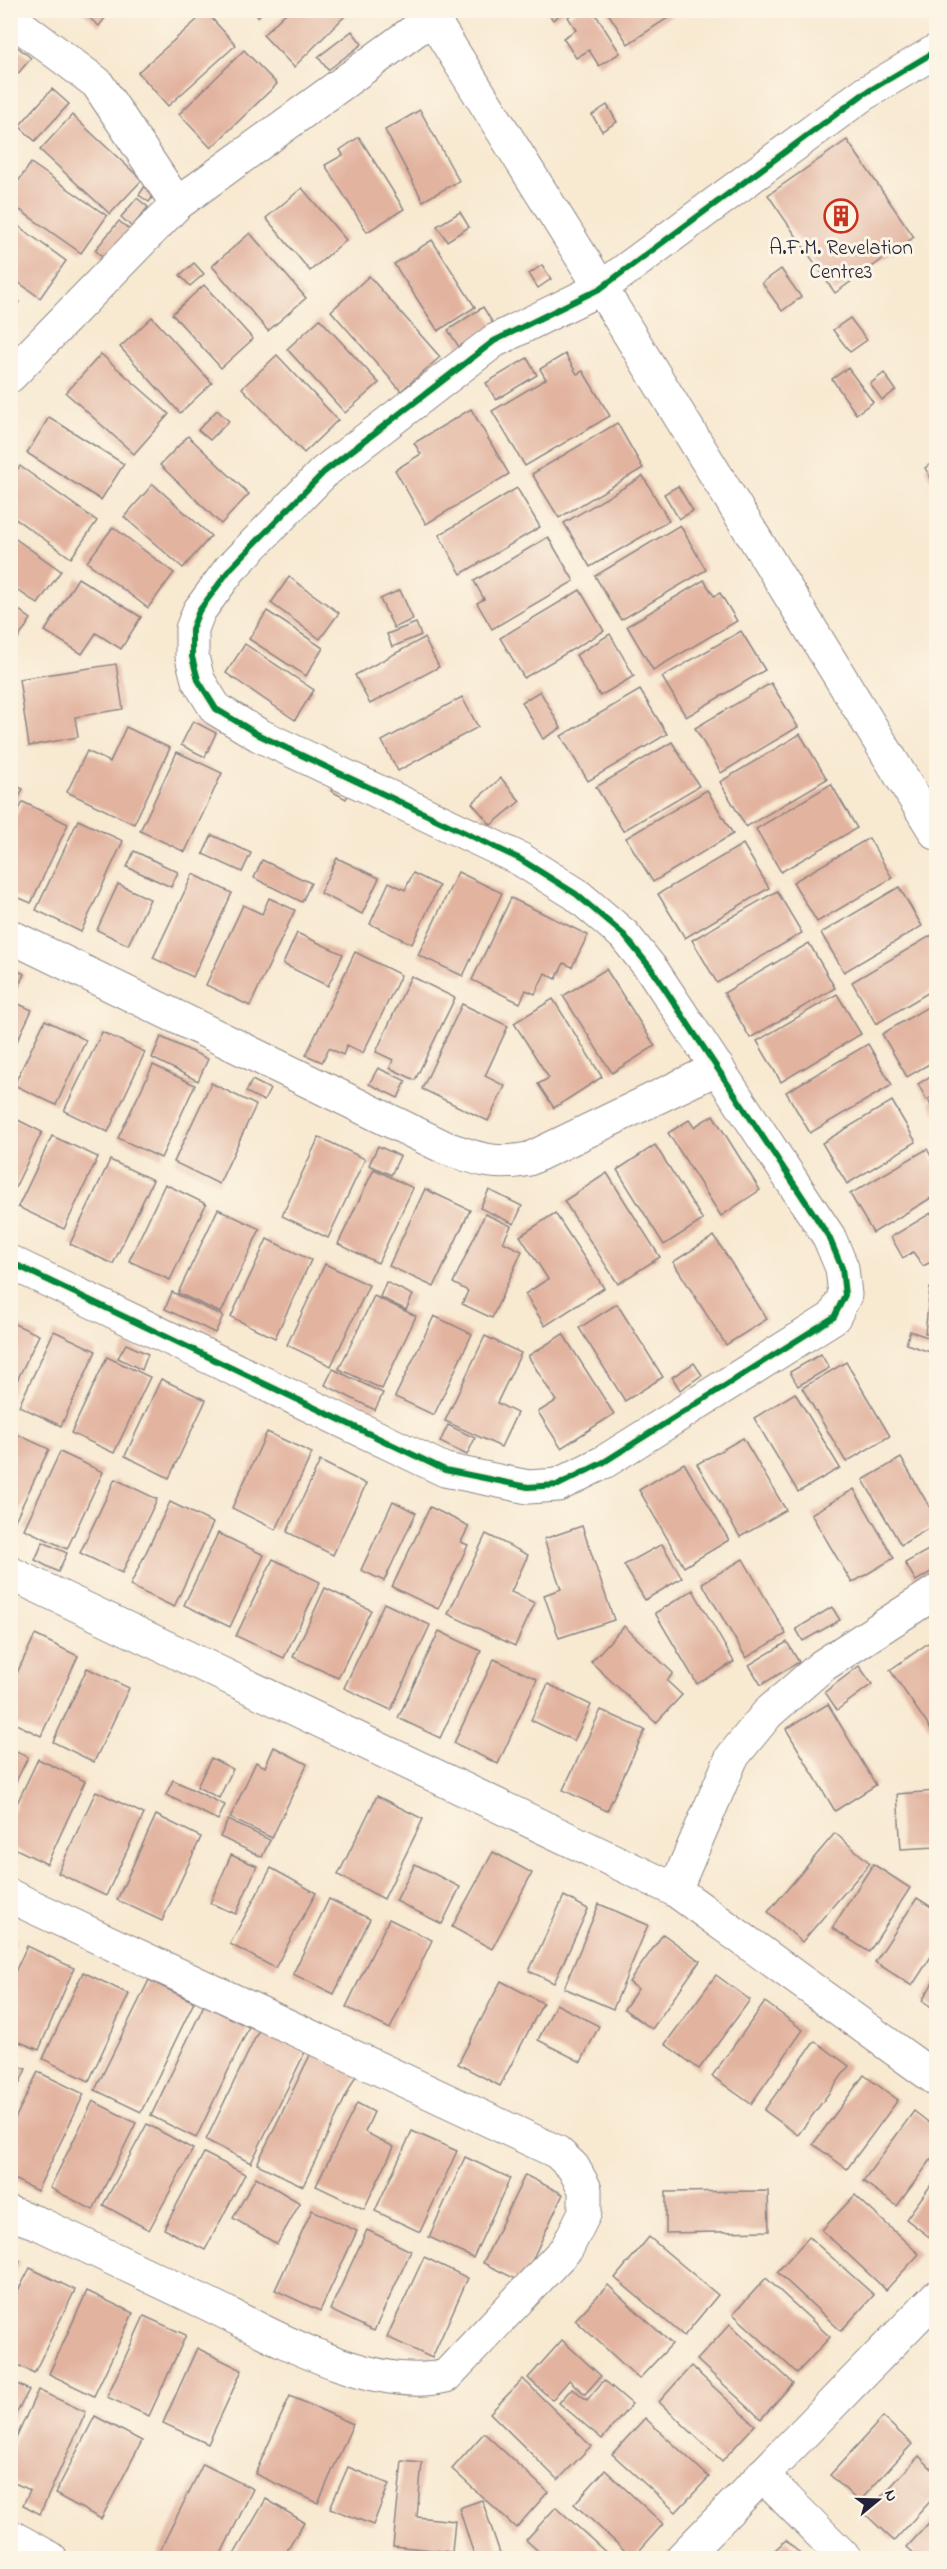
<svg xmlns="http://www.w3.org/2000/svg" width="947" height="2569" font-family="'Indie Flower',sans-serif">
<rect width="100%" height="100%" fill="#fcf5e5"/>
<filter id="ink" filterUnits="userSpaceOnUse"><feTurbulence type="fractalNoise" baseFrequency=".0167" numOctaves="2"/><feDisplacementMap in="SourceGraphic" scale="12" xChannelSelector="R" yChannelSelector="G"/><feConvolveMatrix kernelMatrix="1 2 1 2 8 2 1 2 1" color-interpolation-filters="sRGB"/></filter>
<filter id="wash" filterUnits="userSpaceOnUse"><feTurbulence type="fractalNoise" baseFrequency=".008" numOctaves="4" result="noise"/><feDisplacementMap in="SourceGraphic" scale="24" xChannelSelector="R" yChannelSelector="G"/><feGaussianBlur stdDeviation="1.35" result="paint"/><feColorMatrix in="noise" values="0 0 0 0 0 0 0 0 0 0 0 0 0 0 0 0 0 1.4 0 .05"/><feComposite in="paint" operator="in"/></filter>
<g filter="url(#wash)">
<rect width="100%" height="100%" fill="#f8e9d1"/>
<g id="blocks">
<g fill="#e2b4a0">
<path d="M80 10H111L99 26Z"/>
<path d="M251 10H265L258 17Z"/>
<path d="M289 10H346L348 13 294 67 263 35Z"/>
<path d="M546 10H566L553 20Z"/>
<path d="M578 10H593L620 53 599 66 589 50 576 58 563 38 576 30 568 17Z"/>
<path d="M606 10H680L628 44Z"/>
<path d="M206 12 236 45 168 106 138 72Z"/>
<path d="M352 31 362 44 328 70 318 57Z"/>
<path d="M10 41 31 58 10 83Z"/>
<path d="M244 50 277 84 211 148 179 114Z"/>
<path d="M52 89 69 104 35 141 19 126Z"/>
<path d="M607 105 617 122 602 131 592 115Z"/>
<path d="M420 110 459 181 423 201 385 130Z"/>
<path d="M72 115 142 180 110 214 40 150Z"/>
<path d="M359 137 404 209 367 232 325 165 343 155 340 150Z"/>
<path d="M847 140 914 237 835 293 768 195Z"/>
<path d="M31 163 107 216 81 253 10 203V193Z"/>
<path d="M149 180 159 188 149 202 139 195Z"/>
<path d="M302 188 346 240 310 271 266 218Z"/>
<path d="M137 198 148 207 132 227 121 217Z"/>
<path d="M460 212 469 227 447 241 437 226Z"/>
<path d="M10 220 66 261 40 298 10 276Z"/>
<path d="M119 221 131 231 107 261 95 250Z"/>
<path d="M250 233 306 298 268 331 212 266Z"/>
<path d="M432 240 475 307 438 331 394 264Z"/>
<path d="M194 263 204 274 190 286 180 275Z"/>
<path d="M542 265 551 279 538 288 529 274Z"/>
<path d="M781 269 801 297 782 311 762 283Z"/>
<path d="M369 276 440 357 401 391 331 311Z"/>
<path d="M204 285 253 339 221 368 172 314Z"/>
<path d="M10 296 19 302 10 314Z"/>
<path d="M483 307 494 325 459 347 448 330Z"/>
<path d="M152 317 212 383 180 413 120 347Z"/>
<path d="M850 318 867 340 850 352 833 330Z"/>
<path d="M320 319 379 383 345 413 287 349Z"/>
<path d="M101 354 169 414 134 454 66 393Z"/>
<path d="M565 354 577 374 583 371 610 416 525 466 492 411 546 379 540 369Z"/>
<path d="M277 355 338 420 304 453 242 388Z"/>
<path d="M527 358 537 375 496 400 486 383Z"/>
<path d="M848 368 873 402 856 414 832 379Z"/>
<path d="M884 373 896 390 882 400 870 384Z"/>
<path d="M471 409 509 474 426 524 395 470 421 454 414 443Z"/>
<path d="M217 410 229 421 210 440 198 430Z"/>
<path d="M49 417 124 464 101 500 27 453Z"/>
<path d="M617 423 643 468 559 518 532 474Z"/>
<path d="M188 436 249 494 221 524 160 465Z"/>
<path d="M936 460V488L925 468Z"/>
<path d="M20 466 97 521 71 558 10 515V479Z"/>
<path d="M643 476 669 521 590 567 564 523Z"/>
<path d="M153 484 211 536 183 568 124 517Z"/>
<path d="M678 486 693 511 679 519 664 494Z"/>
<path d="M517 488 540 527 461 574 439 535Z"/>
<path d="M680 525 706 570 621 620 595 576Z"/>
<path d="M113 527 174 573 148 608 87 562Z"/>
<path d="M10 535 61 571 38 604 10 585Z"/>
<path d="M548 537 574 581 492 629 477 603 484 599 474 581Z"/>
<path d="M289 577 339 613 320 639 271 603Z"/>
<path d="M78 578 141 617 121 649 96 633 82 654 45 631Z"/>
<path d="M704 580 714 596 720 593 737 621 653 670 627 626Z"/>
<path d="M400 590 413 619 394 628 380 599Z"/>
<path d="M580 590 604 631 524 678 500 638Z"/>
<path d="M10 603 16 607 10 615Z"/>
<path d="M19 610 31 619 10 651V622Z"/>
<path d="M267 611 323 648 306 676 249 639Z"/>
<path d="M416 623 421 635 392 647 387 634Z"/>
<path d="M741 631 765 670 686 717 662 677Z"/>
<path d="M610 634 634 676 600 696 576 655Z"/>
<path d="M424 638 439 667 370 704 355 675Z"/>
<path d="M245 644 314 690 295 720 226 673Z"/>
<path d="M116 664 123 709 75 717 78 737 29 746 19 679Z"/>
<path d="M771 683 798 727 721 773 695 728Z"/>
<path d="M640 690 667 734 588 781 561 736Z"/>
<path d="M540 691 561 728 543 739 522 702Z"/>
<path d="M462 697 478 727 398 771 382 741Z"/>
<path d="M193 721 216 733 205 757 181 745Z"/>
<path d="M126 727 170 748 134 824 67 792 87 751 110 762Z"/>
<path d="M800 734 827 779 746 827 720 782Z"/>
<path d="M672 742 699 786 623 831 596 787Z"/>
<path d="M10 752 17 756 10 769Z"/>
<path d="M177 752 222 773 185 852 140 831Z"/>
<path d="M338 776 354 784 346 799 331 791Z"/>
<path d="M501 778 520 801 491 825 472 803Z"/>
<path d="M10 783 23 789 10 815Z"/>
<path d="M831 784 857 828 781 872 756 829Z"/>
<path d="M707 790 733 834 653 882 626 838Z"/>
<path d="M23 802 68 824 31 903 10 894V827Z"/>
<path d="M78 820 123 841 81 932 36 910Z"/>
<path d="M212 835 251 853 242 872 203 854Z"/>
<path d="M869 838 892 878 817 922 793 882Z"/>
<path d="M743 844 769 888 685 938 658 894Z"/>
<path d="M134 851 178 872 171 887 127 867Z"/>
<path d="M337 858 379 878 362 914 320 893Z"/>
<path d="M262 860 311 883 302 902 254 878Z"/>
<path d="M458 872 502 893 463 976 418 955Z"/>
<path d="M413 873 439 886 412 944 370 924 389 882 405 890Z"/>
<path d="M193 874 232 893 193 977 153 958Z"/>
<path d="M118 884 150 899 128 945 97 930Z"/>
<path d="M899 887 922 926 844 972 821 933Z"/>
<path d="M777 891 802 933 717 983 692 940Z"/>
<path d="M269 898 295 910 250 1006 206 985 243 905 262 914Z"/>
<path d="M511 898 588 935 572 967 564 963 556 979 545 973 535 994 526 990 520 1003 472 980Z"/>
<path d="M297 933 343 954 328 986 283 964Z"/>
<path d="M932 935 936 943V988L876 1024 852 982Z"/>
<path d="M809 943 835 988 750 1038 724 993Z"/>
<path d="M355 952 401 975 363 1053 347 1045 343 1055 329 1048 322 1062 306 1055Z"/>
<path d="M13 968 24 974 16 992 10 990Z"/>
<path d="M606 969 655 1046 612 1073 563 996Z"/>
<path d="M411 976 455 998 415 1080 390 1068 393 1060 376 1052Z"/>
<path d="M837 994 861 1034 781 1082 757 1041Z"/>
<path d="M553 999 602 1077 554 1108 538 1084 549 1078 514 1023Z"/>
<path d="M10 1000 32 1010 10 1056Z"/>
<path d="M936 1002V1060L907 1077 882 1034Z"/>
<path d="M462 1004 508 1026 485 1076 505 1086 488 1121 422 1089Z"/>
<path d="M45 1020 86 1040 56 1105 14 1085Z"/>
<path d="M102 1032 145 1052 108 1132 64 1111Z"/>
<path d="M161 1037 208 1059 198 1081 152 1058Z"/>
<path d="M868 1044 892 1085 810 1133 786 1092Z"/>
<path d="M153 1065 195 1085 161 1158 118 1138Z"/>
<path d="M378 1068 406 1081 398 1098 369 1084Z"/>
<path d="M929 1077 936 1090V1094L927 1100 918 1084Z"/>
<path d="M252 1080 270 1089 264 1101 246 1092Z"/>
<path d="M211 1083 256 1105 219 1184 174 1162Z"/>
<path d="M936 1097V1115L929 1102Z"/>
<path d="M892 1101 916 1142 847 1184 822 1143Z"/>
<path d="M713 1115 760 1190 721 1216 668 1133 689 1120 694 1127Z"/>
<path d="M10 1116 42 1132 10 1198Z"/>
<path d="M52 1136 98 1157 64 1229 18 1207Z"/>
<path d="M319 1137 365 1159 328 1238 282 1216Z"/>
<path d="M655 1145 703 1220 664 1245 617 1170Z"/>
<path d="M378 1146 400 1156 391 1175 369 1165Z"/>
<path d="M927 1149 936 1165V1195L873 1233 850 1194Z"/>
<path d="M110 1160 153 1180 113 1264 70 1244Z"/>
<path d="M374 1169 413 1188 378 1263 338 1244Z"/>
<path d="M607 1173 660 1257 618 1284 564 1201Z"/>
<path d="M165 1184 206 1204 170 1280 129 1261Z"/>
<path d="M425 1189 470 1210 434 1287 389 1266Z"/>
<path d="M489 1190 522 1206 514 1224 480 1208Z"/>
<path d="M218 1209 260 1229 221 1313 178 1293Z"/>
<path d="M936 1210V1272L931 1262 923 1266 913 1252 903 1258 891 1237Z"/>
<path d="M555 1213 604 1288 545 1326 525 1294 548 1279 520 1236Z"/>
<path d="M485 1214 511 1226 503 1242 522 1251 492 1318 462 1304 468 1291 453 1283Z"/>
<path d="M714 1236 767 1319 726 1345 673 1262Z"/>
<path d="M267 1239 311 1260 275 1338 231 1317Z"/>
<path d="M325 1264 369 1285 331 1366 287 1345Z"/>
<path d="M386 1282 413 1295 406 1310 380 1297Z"/>
<path d="M930 1288 936 1289V1334L925 1333Z"/>
<path d="M172 1292 223 1316 215 1333 165 1309Z"/>
<path d="M374 1296 416 1316 382 1389 339 1369Z"/>
<path d="M617 1304 663 1377 625 1401 579 1328Z"/>
<path d="M434 1316 472 1334 434 1415 395 1397Z"/>
<path d="M10 1322 39 1335 10 1395Z"/>
<path d="M54 1331 96 1351 61 1426 19 1406Z"/>
<path d="M910 1331 936 1340V1354L906 1344Z"/>
<path d="M563 1334 614 1414 561 1448 538 1412 556 1401 528 1356Z"/>
<path d="M485 1336 521 1353 497 1403 517 1413 501 1447 445 1421Z"/>
<path d="M126 1344 148 1354 142 1370 118 1358Z"/>
<path d="M821 1354 829 1368 798 1386 790 1372Z"/>
<path d="M107 1357 150 1377 114 1453 71 1433Z"/>
<path d="M846 1362 890 1436 846 1462 802 1388Z"/>
<path d="M694 1363 702 1375 680 1390 672 1377Z"/>
<path d="M333 1369 383 1393 375 1410 325 1385Z"/>
<path d="M161 1379 206 1400 169 1478 125 1456Z"/>
<path d="M795 1393 840 1468 798 1492 754 1418Z"/>
<path d="M448 1425 475 1438 467 1455 440 1442Z"/>
<path d="M10 1431 49 1449 10 1531Z"/>
<path d="M267 1432 312 1453 276 1530 232 1508Z"/>
<path d="M743 1438 786 1510 740 1537 697 1464Z"/>
<path d="M60 1452 103 1472 67 1549 24 1529Z"/>
<path d="M901 1458 936 1518V1524L901 1545 863 1480Z"/>
<path d="M320 1461 366 1484 333 1555 287 1532Z"/>
<path d="M684 1463 729 1540 684 1567 639 1490Z"/>
<path d="M115 1479 157 1499 122 1573 80 1553Z"/>
<path d="M854 1489 894 1558 852 1583 811 1514Z"/>
<path d="M393 1501 416 1513 384 1581 361 1570Z"/>
<path d="M170 1502 213 1523 174 1607 130 1586Z"/>
<path d="M430 1507 469 1526 461 1542 468 1545 438 1609 392 1587Z"/>
<path d="M582 1526 614 1620 559 1638 544 1595 561 1589 544 1539Z"/>
<path d="M218 1533 264 1555 230 1627 184 1605Z"/>
<path d="M486 1534 528 1555 511 1592 535 1603 515 1646 448 1614Z"/>
<path d="M43 1542 67 1553 58 1572 35 1560Z"/>
<path d="M662 1544 682 1578 645 1600 624 1565Z"/>
<path d="M928 1550 936 1569 916 1581 905 1563Z"/>
<path d="M273 1559 320 1582 284 1658 236 1636Z"/>
<path d="M743 1559 786 1634 746 1658 702 1583Z"/>
<path d="M325 1588 371 1610 338 1678 293 1657Z"/>
<path d="M693 1590 734 1662 697 1684 655 1613Z"/>
<path d="M384 1603 430 1625 391 1710 344 1688Z"/>
<path d="M832 1607 840 1620 803 1641 796 1629Z"/>
<path d="M624 1626 673 1673 667 1681 682 1695 656 1723 591 1662Z"/>
<path d="M439 1631 481 1651 440 1738 398 1718Z"/>
<path d="M35 1635 78 1656 41 1736 10 1721V1688Z"/>
<path d="M934 1639 936 1643V1737L890 1670Z"/>
<path d="M787 1642 799 1662 761 1685 749 1665Z"/>
<path d="M494 1659 537 1679 498 1764 454 1743Z"/>
<path d="M859 1666 872 1684 837 1710 825 1692Z"/>
<path d="M87 1668 129 1688 94 1762 53 1742Z"/>
<path d="M548 1684 591 1705 574 1741 531 1720Z"/>
<path d="M828 1704 876 1785 835 1811 786 1729Z"/>
<path d="M601 1710 645 1730 607 1811 563 1790Z"/>
<path d="M274 1747 307 1764 272 1838 230 1818 256 1762 265 1767Z"/>
<path d="M10 1749 28 1757 10 1794Z"/>
<path d="M211 1758 233 1769 219 1798 197 1787Z"/>
<path d="M38 1759 85 1781 47 1864 10 1846V1818Z"/>
<path d="M173 1780 225 1805 218 1820 166 1795Z"/>
<path d="M96 1791 144 1814 106 1896 58 1873Z"/>
<path d="M936 1791V1847L901 1849 897 1794Z"/>
<path d="M377 1796 423 1819 384 1899 338 1875Z"/>
<path d="M156 1815 201 1837 162 1921 117 1900Z"/>
<path d="M228 1820 270 1840 262 1857 220 1837Z"/>
<path d="M835 1833 870 1863 802 1942 768 1912Z"/>
<path d="M493 1852 532 1873 492 1949 452 1927Z"/>
<path d="M231 1855 257 1866 236 1914 210 1903Z"/>
<path d="M415 1864 460 1887 442 1924 396 1901Z"/>
<path d="M873 1864 910 1888 869 1952 832 1928Z"/>
<path d="M271 1868 316 1893 275 1968 230 1944Z"/>
<path d="M564 1896 588 1909 554 1983 529 1971Z"/>
<path d="M917 1898 936 1910V1949L912 1986 875 1962Z"/>
<path d="M329 1899 370 1919 334 1994 293 1974Z"/>
<path d="M599 1904 648 1925 613 2009 564 1988Z"/>
<path d="M389 1919 432 1940 390 2029 346 2007Z"/>
<path d="M663 1934 700 1961 652 2029 624 2009 638 1989 629 1982Z"/>
<path d="M10 1938 16 1941 10 1954Z"/>
<path d="M27 1946 74 1968 39 2050 10 2038V1983Z"/>
<path d="M83 1972 129 1994 89 2081 43 2059Z"/>
<path d="M716 1975 750 2000 699 2069 665 2044Z"/>
<path d="M936 1977V2010L922 2001Z"/>
<path d="M149 1980 194 2002 141 2112 95 2090Z"/>
<path d="M501 1981 543 2003 500 2086 458 2064Z"/>
<path d="M765 2002 803 2030 751 2104 712 2076Z"/>
<path d="M556 2004 599 2026 581 2062 538 2040Z"/>
<path d="M204 2005 249 2027 196 2138 151 2116Z"/>
<path d="M259 2030 305 2052 251 2163 206 2140Z"/>
<path d="M815 2041 849 2066 798 2135 764 2110Z"/>
<path d="M311 2053 356 2075 303 2186 257 2164Z"/>
<path d="M10 2062 26 2069 10 2105Z"/>
<path d="M38 2072 84 2094 37 2191 10 2177V2129Z"/>
<path d="M864 2075 898 2100 847 2169 813 2144Z"/>
<path d="M93 2101 136 2123 93 2210 50 2188Z"/>
<path d="M357 2103 374 2112 365 2132 394 2147 364 2209 316 2186Z"/>
<path d="M914 2111 936 2128V2153L897 2206 863 2181Z"/>
<path d="M147 2124 193 2149 149 2230 103 2205Z"/>
<path d="M412 2131 457 2151 420 2232 375 2211Z"/>
<path d="M204 2153 245 2174 205 2250 164 2229Z"/>
<path d="M465 2157 510 2178 473 2258 429 2237Z"/>
<path d="M525 2175 563 2194 522 2282 483 2263Z"/>
<path d="M256 2177 300 2203 277 2244 233 2218Z"/>
<path d="M936 2178V2242L906 2219Z"/>
<path d="M768 2191 769 2231 666 2233V2192Z"/>
<path d="M855 2195 919 2254 886 2290 822 2230Z"/>
<path d="M312 2210 357 2231 320 2311 275 2290Z"/>
<path d="M367 2230 411 2251 374 2331 330 2310Z"/>
<path d="M649 2237 718 2295 684 2336 615 2278Z"/>
<path d="M809 2237 874 2295 841 2331 777 2272Z"/>
<path d="M10 2257 20 2261 10 2284Z"/>
<path d="M424 2257 468 2278 432 2358 387 2337Z"/>
<path d="M30 2268 75 2290 34 2373 10 2361V2306Z"/>
<path d="M766 2278 830 2337 797 2373 733 2314Z"/>
<path d="M608 2285 672 2344 639 2379 575 2320Z"/>
<path d="M87 2291 133 2313 94 2396 49 2374Z"/>
<path d="M144 2316 186 2335 149 2416 107 2397Z"/>
<path d="M730 2324 793 2383 761 2419 697 2360Z"/>
<path d="M562 2340 601 2376 585 2394 569 2380 552 2400 528 2378Z"/>
<path d="M197 2348 242 2370 208 2444 163 2423Z"/>
<path d="M691 2366 755 2425 722 2461 659 2402Z"/>
<path d="M523 2379 591 2446 558 2480 490 2413Z"/>
<path d="M10 2380 29 2390 10 2425Z"/>
<path d="M604 2380 632 2404 602 2439 559 2403 572 2388 587 2400Z"/>
<path d="M38 2390 86 2412 40 2514 23 2505 30 2490 10 2481V2452Z"/>
<path d="M290 2396 353 2424 318 2503 255 2474Z"/>
<path d="M95 2416 142 2441 101 2519 55 2494Z"/>
<path d="M883 2417 912 2444 859 2502 830 2475Z"/>
<path d="M645 2418 709 2477 676 2512 612 2454Z"/>
<path d="M484 2433 548 2492 516 2528 452 2469Z"/>
<path d="M919 2456 936 2473V2495L894 2541 865 2514Z"/>
<path d="M402 2461 422 2463 417 2517 455 2521 452 2552 393 2546Z"/>
<path d="M203 2464 253 2489 219 2558H167L158 2554Z"/>
<path d="M348 2467 389 2484 373 2525 330 2508Z"/>
<path d="M605 2470 663 2524 633 2558 574 2504Z"/>
<path d="M266 2499 304 2522 283 2558H232Z"/>
<path d="M482 2500 500 2553 475 2558 459 2508Z"/>
<path d="M556 2507 612 2558H546L526 2540Z"/>
<path d="M936 2515V2558H919L907 2547Z"/>
<path d="M786 2540 804 2558H766Z"/>
</g>
</g>
</g>
<g filter="url(#ink)">
<use href="#blocks" fill-opacity="0" stroke="#8d8686" stroke-width="1.5"/>
<g fill="none" stroke-linecap="round" stroke-linejoin="round">
<defs>
<g id="street">
<path d="M427 10 601 288 936 833"/>
<path d="M10 18 97 83 177 204"/>
<path d="M10 376 177 204 432 18"/>
<path d="M10 936 446 1148C478 1159 495 1166 529 1159L718 1068"/>
<path d="M10 1262 445 1470 528 1487 558 1485 604 1462 834 1317 845 1295 842 1268 829 1237 653 971 624 935 576 894 520 859 259 735 216 709 198 680 192 657V629L199 611 230 569 324 472 494 341 601 288 862 95 936 51"/>
<path d="M10 1573 675 1890 936 2079"/>
<path d="M675 1890 732 1757 768 1713 822 1666 936 1592"/>
<path d="M10 1896 557 2152 573 2167 585 2189V2212L567 2248 446 2376C370 2394 269 2333 202 2301 148 2275 94 2250 40 2224L10 2213"/>
<path d="M762 2475 845 2558"/>
<path d="M10 2536 50 2558"/>
<path d="M682 2558 936 2297"/>
</g>
</defs>
<use href="#street" stroke="#8d8686" stroke-width="35"/>
<use href="#street" stroke="#fff" stroke-width="33"/>
<defs>
<path id="cycleway" d="M10 1262 445 1470 528 1487 558 1485 604 1462 834 1317 845 1295 842 1268 829 1237 653 971 624 935 576 894 520 859 259 735 216 709 198 680 192 657V629L199 611 230 569 324 472 494 341 601 288 862 95 936 51"/>
</defs>
<use href="#cycleway" stroke="#fcf5e5" stroke-width="10"/>
<use href="#cycleway" stroke="#00873e" stroke-width="6"/>
</g>
</g>
<defs>
<symbol id="building-ring" viewBox="-11 -11 22 22"><circle r="9.5" fill="#fcf5e5" stroke="#c8321e" stroke-width="1.5"/><path d="M-4-6H4V6H1V3H-1V6H-4ZM-2.5-4.3h1.7v1.8h-1.7ZM.8-4.3h1.7v1.8H.8ZM-2.5-1h1.7V.8h-1.7ZM.8-1h1.7V.8H.8Z" fill="#c8321e"/></symbol>
</defs>
<g fill-rule="evenodd">
<use href="#building-ring" x="822" y="197" width="38" height="38"/>
</g>
<g text-anchor="middle" dominant-baseline="central" stroke-width="6" stroke-linejoin="round" paint-order="stroke">
<g font-size="21" fill="#22223b" stroke="#fcf5e5">
<text x="841" y="249">A.F.M. Revelation<tspan x="841" dy="24">Centre3</tspan></text>
</g>
</g>
<rect width="947" height="2569" fill="none" stroke="#fcf5e5" stroke-width="36"/>
<g transform="translate(878 2500) rotate(71)" stroke="#fcf5e5" stroke-width="4.5" paint-order="stroke">
<path d="M0-4.5L10 22L0 15L-10 22Z" fill="#22223b"/>
<text y="-9" font-size="16" font-weight="bold" text-anchor="middle" fill="#22223b">N</text>
</g>
</svg>
